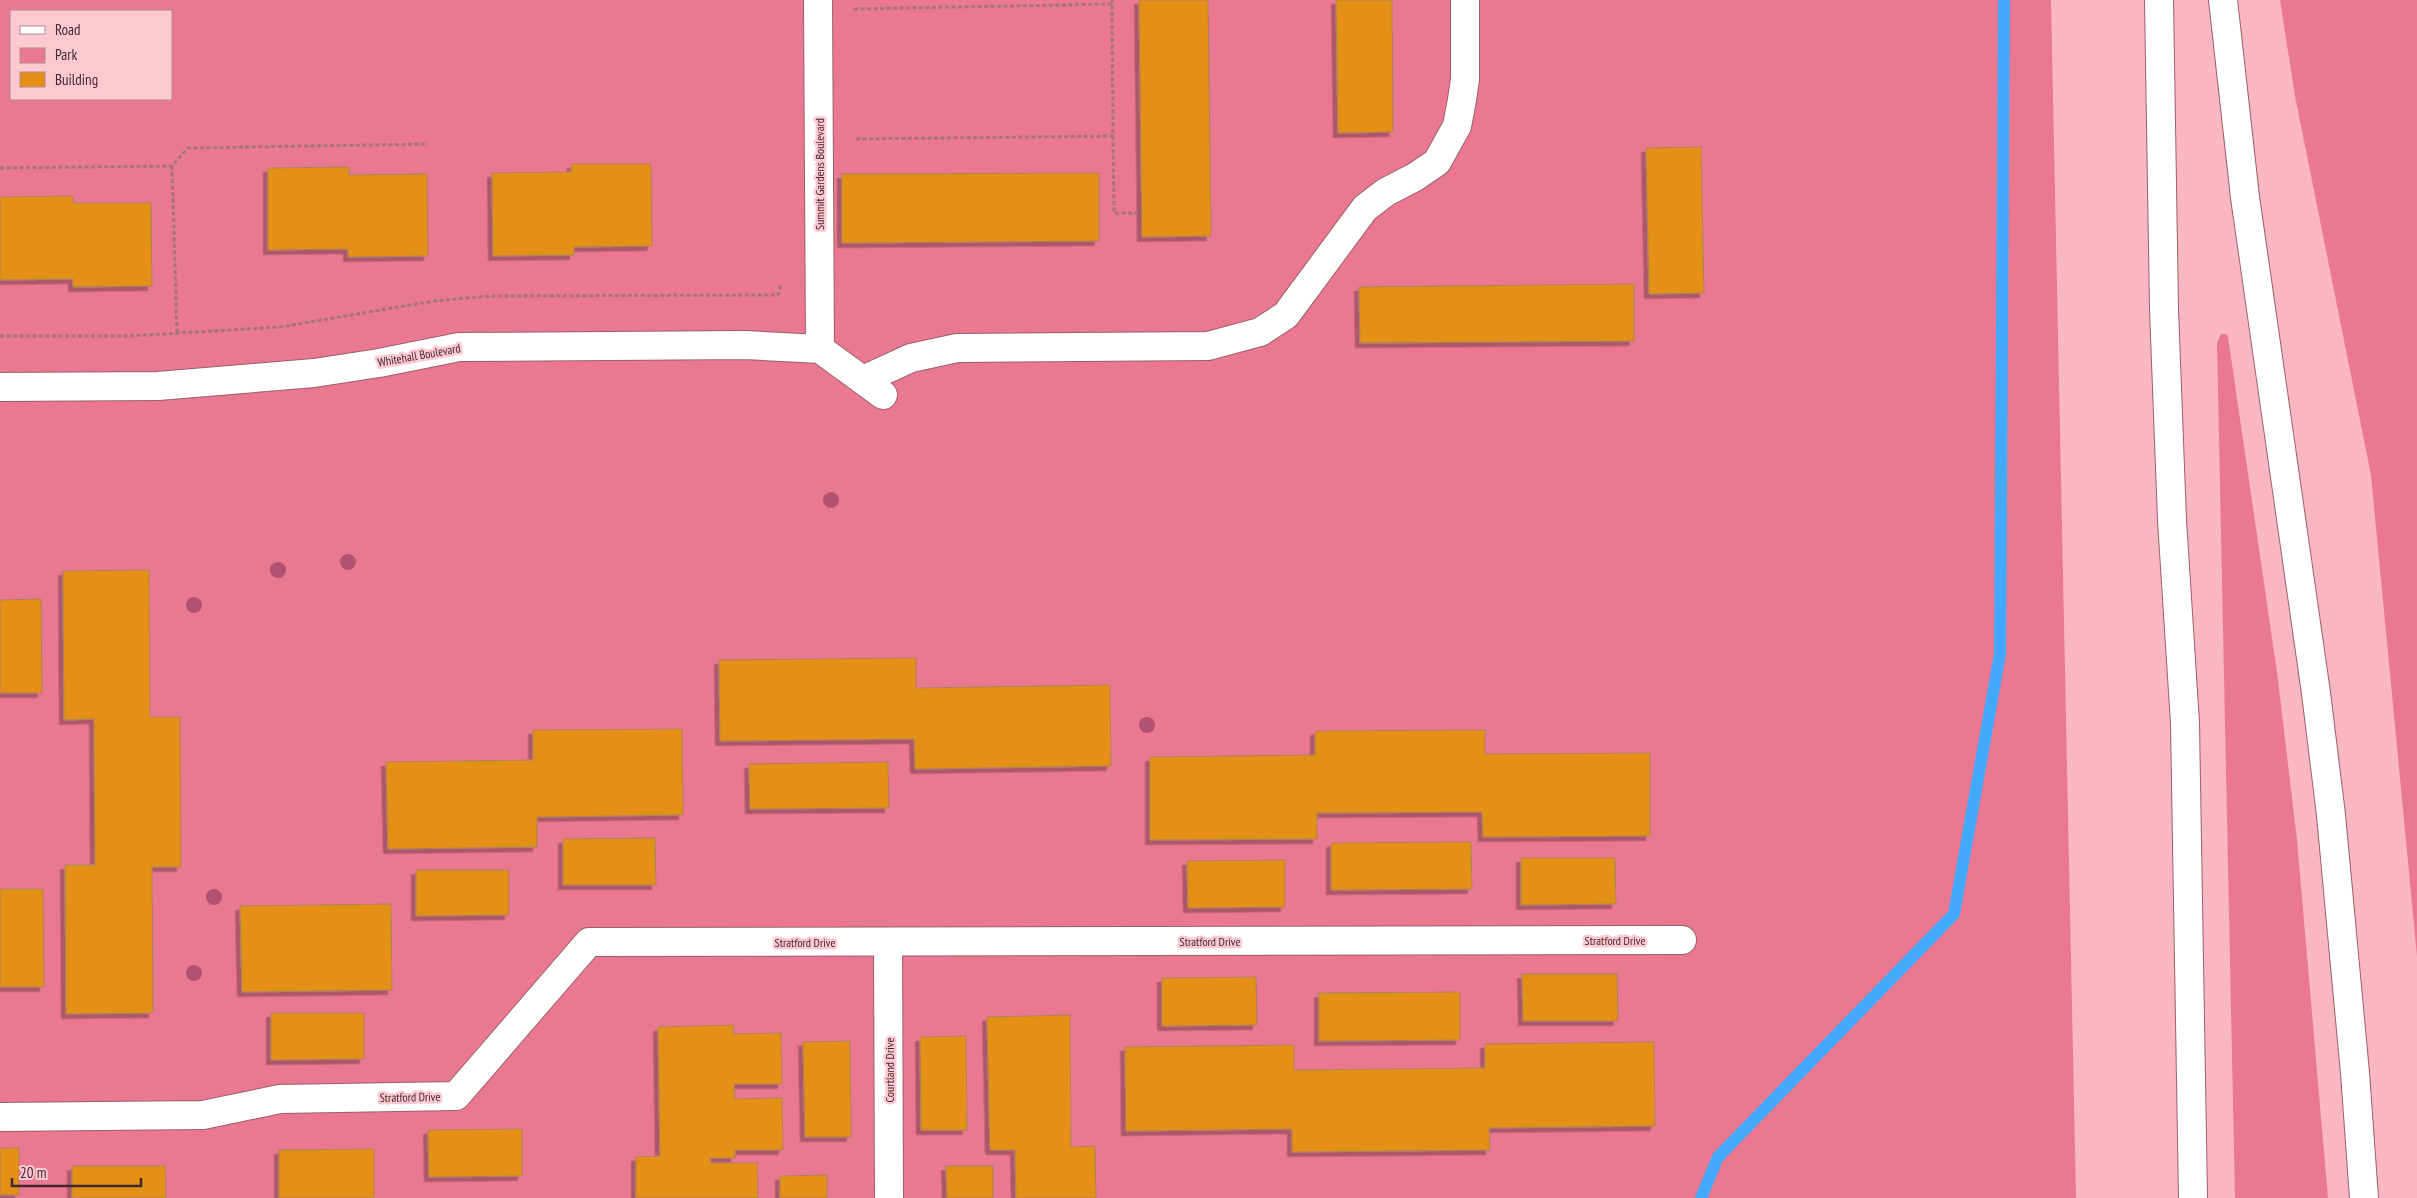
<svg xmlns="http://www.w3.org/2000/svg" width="2417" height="1198" font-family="'PT Sans Narrow',sans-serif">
<defs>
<filter id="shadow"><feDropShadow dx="-4.5" dy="4.5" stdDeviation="0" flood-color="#0004"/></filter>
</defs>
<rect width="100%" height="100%" fill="#f8b7c2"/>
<g fill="#eb7891" fill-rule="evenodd">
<path d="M0 0H2051L2076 1198H0ZM11 11H171V99H11Z"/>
<path d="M2280 0H2417V956L2371 475 2295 96Z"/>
<path d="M2221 334H2226L2228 337 2277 672 2297 840 2328 1198H2235L2217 343Z"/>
</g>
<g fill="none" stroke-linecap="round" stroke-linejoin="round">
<path stroke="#43a9fd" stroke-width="12" d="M1701 1198 1718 1157 1954 914 2000 654 2004 0"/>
</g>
<g fill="#e49016" stroke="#ab8359" filter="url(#shadow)">
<path d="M1139 0H1208L1211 236 1142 237Z"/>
<path d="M1336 0H1392L1393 132 1338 133Z"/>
<path d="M1701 147 1704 293 1649 294 1646 148Z"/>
<path d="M572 164H651L652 246 574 247V255L493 256 492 173 571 172Z"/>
<path d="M349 167V175L427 174 428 256 348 257V249L268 250V168Z"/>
<path d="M1099 173V241L842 243V174Z"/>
<path d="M73 196V203H151L152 286 73 287V279L0 280V197Z"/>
<path d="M1634 284V341L1360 343 1359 287Z"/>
<path d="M149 570 150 717H180L181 867H152L153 1013 66 1014 65 865H95L94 719 64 720 63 571Z"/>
<path d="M41 599 42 693H0V600Z"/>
<path d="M916 658V688L1110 685 1111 766 915 769 914 739 720 741 719 660Z"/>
<path d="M682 729 683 815 537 817V847L388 849 386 762 533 760V730Z"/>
<path d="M1485 730V754L1650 753V836L1483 837 1482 812 1317 813V839L1150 840V757L1315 755V731Z"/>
<path d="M888 762 889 808 750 809 749 764Z"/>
<path d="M655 838 656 885H563V839Z"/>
<path d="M1471 842 1472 889 1331 890V843Z"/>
<path d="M1521 858H1615L1616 904 1521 905Z"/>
<path d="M1285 860V907L1188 908 1187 861Z"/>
<path d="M416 870H509V915L416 916Z"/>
<path d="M0 889H43L44 987H0Z"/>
<path d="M391 904 392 990 242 992 240 906Z"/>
<path d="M1522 974H1617L1618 1021H1523Z"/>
<path d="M1256 977 1257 1025 1162 1026V978Z"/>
<path d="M1460 992V1040L1319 1041V993Z"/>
<path d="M271 1013H364V1059L271 1060Z"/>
<path d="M1070 1015 1071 1147 1095 1146 1096 1198H1016L1015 1150H990L987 1017Z"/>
<path d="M734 1025 733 1034 781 1033 782 1084H734L735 1099 782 1098 783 1150H735V1158H710L711 1163H757L758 1198H636V1157L660 1156 658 1027Z"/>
<path d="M966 1036 967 1130H921L920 1037Z"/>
<path d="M850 1041 851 1137H805L803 1042Z"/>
<path d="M1654 1042 1655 1126 1489 1128 1490 1150 1292 1152V1129L1126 1131 1125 1047 1294 1045V1070L1485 1068V1044Z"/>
<path d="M522 1129V1176L429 1177 428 1130Z"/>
<rect x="0" y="1148" width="19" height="47"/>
<path d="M374 1149V1198H279V1150Z"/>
<path d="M72 1166H165L166 1198H72Z"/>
<path d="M946 1166H993V1198H947Z"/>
<path d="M827 1175V1198H780V1176Z"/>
</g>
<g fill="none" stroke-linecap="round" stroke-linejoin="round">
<defs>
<g id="minor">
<path d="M818 0 820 349"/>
<path d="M863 380 911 358 957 348 1208 346 1260 332 1286 315 1365 208 1386 192 1415 177 1437 162 1457 126 1462 100 1465 79V0"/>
<path d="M0 387 158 386 314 373 379 363 459 347 745 345 820 349 883 395"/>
<path d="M888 942 889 1198"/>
<path d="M0 1117 203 1115 280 1099 456 1096 589 942 1682 940"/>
</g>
<g id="major">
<path d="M2159 0 2164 309 2172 520 2185 723 2193 1198"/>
<path d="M2223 0 2245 197 2316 693 2331 815 2355 1073 2364 1198"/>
</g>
</defs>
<use href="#minor" stroke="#99606b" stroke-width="30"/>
<use href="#major" stroke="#99606b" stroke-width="30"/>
<g stroke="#a4757d" stroke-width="3" stroke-dasharray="4 2.5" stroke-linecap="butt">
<path d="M854 9 1112 4"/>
<path d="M1113 136 1114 213H1142"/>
<path d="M856 139 1113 136 1112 0"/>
<path d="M172 166 177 333"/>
<path d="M0 168 172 166 188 148 428 144"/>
<path d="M0 336H129L280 327 434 301 491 296 778 295 781 285"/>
</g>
<use href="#minor" stroke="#fff" stroke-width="28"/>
<use href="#major" stroke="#fff" stroke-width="28"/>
</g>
<g fill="#b15272">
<circle cx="831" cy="500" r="8"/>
<circle cx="348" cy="562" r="8"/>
<circle cx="278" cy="570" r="8"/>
<circle cx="194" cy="605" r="8"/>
<circle cx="1147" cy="725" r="8"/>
<circle cx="214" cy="897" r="8"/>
<circle cx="194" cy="973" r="8"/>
</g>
<g text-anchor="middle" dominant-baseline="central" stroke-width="5" stroke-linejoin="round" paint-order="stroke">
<g font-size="12" fill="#41282c" stroke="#fdc8d1">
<text transform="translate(819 174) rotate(-90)">Summit Gardens Boulevard</text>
<text transform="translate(419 355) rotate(-10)">Whitehall Boulevard</text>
<text x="1615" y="940">Stratford Drive</text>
<text x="1210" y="941">Stratford Drive</text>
<text x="805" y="942">Stratford Drive</text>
<text transform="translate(889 1070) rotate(-90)">Courtland Drive</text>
<text transform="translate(410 1097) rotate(-1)">Stratford Drive</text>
</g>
</g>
<rect x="10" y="10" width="162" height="90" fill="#fdc8d1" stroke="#b2888f"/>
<rect x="20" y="26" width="25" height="8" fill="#ffffff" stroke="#b2888f"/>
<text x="55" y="35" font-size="15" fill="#41282c">Road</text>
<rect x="20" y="48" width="25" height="15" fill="#eb7891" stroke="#b2888f"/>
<text x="55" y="60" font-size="15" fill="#41282c">Park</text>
<rect x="20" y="72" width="25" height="15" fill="#e49016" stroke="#b2888f"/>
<text x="55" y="85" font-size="15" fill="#41282c">Building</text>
<path d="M12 1178v8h129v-8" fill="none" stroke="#41282c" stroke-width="2.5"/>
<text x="20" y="1178" font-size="15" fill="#41282c" stroke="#fdc8d1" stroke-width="4" paint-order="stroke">20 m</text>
</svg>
